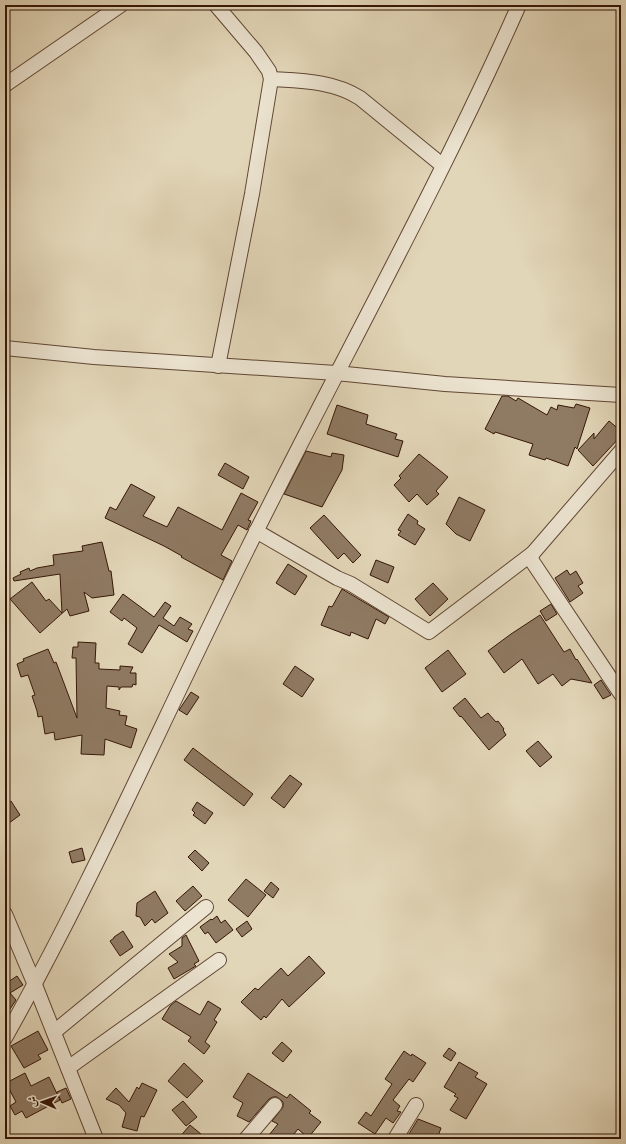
<svg xmlns="http://www.w3.org/2000/svg" width="626" height="1144" font-family="'IM FELL French Canon',Amiri,serif">
<rect width="100%" height="100%" fill="#e2d6b8"/>
<filter id="stains"><feTurbulence type="fractalNoise" baseFrequency=".005" numOctaves="4"/><feColorMatrix values="0 0 0 0 .2 0 0 0 0 .09 0 0 0 0 .02 0 0 0 .5 -.17"/></filter>
<radialGradient id="worn" r=".72"><stop offset=".6" stop-color="#630" stop-opacity="0"/><stop offset="1" stop-color="#630" stop-opacity=".3"/></radialGradient>
<g fill="#8f7a63" stroke="#351607">
<path d="M502 396H508L516 401 518 398 547 415 551 407 557 410 558 405 574 408 576 404 590 408 577 449 575 447 568 466 546 458 545 460 529 455 533 444 495 432 494 434 485 429Z"/>
<path d="M337 405 368 415 366 424 397 434 395 439 403 441 398 457 327 434Z"/>
<path d="M609 421 621 431V436L593 466 578 450 594 433V439Z"/>
<path d="M306 451 331 457 332 453 344 455 342 470 322 507 284 494Z"/>
<path d="M419 454 448 477 436 491 439 494 427 505 417 494 409 502 394 485 401 478 399 476Z"/>
<path d="M225 463 249 477 243 489 218 475Z"/>
<path d="M131 484 155 497 143 516 167 527 178 507 222 530 241 493 258 502 248 520 251 521 247 530 238 525 221 555 232 561 223 580 181 557 182 556 164 546 105 518 110 507 116 510Z"/>
<path d="M459 497 485 510 470 541 456 534 446 524Z"/>
<path d="M408 514 418 521 417 524 425 529 415 545 398 535 401 531 398 530Z"/>
<path d="M324 515 361 555 353 563 344 553 338 559 310 528Z"/>
<path d="M102 542 109 571H111L114 595 92 598 84 592 89 611 70 616 67 609 40 633 10 599 32 582 46 601 49 599 62 613 60 574 14 581 13 578 21 574 20 572 29 568 30 571 37 568 54 565 53 555 83 551 82 546Z"/>
<path d="M376 560 394 567 388 583 370 575Z"/>
<path d="M288 564 307 576 295 595 276 583Z"/>
<path d="M567 570 570 575 576 571 583 583 578 586 583 593 570 602 555 578Z"/>
<path d="M433 583 448 599 430 616 415 599Z"/>
<path d="M342 589 389 617 385 624 376 619 368 639 351 632 350 636 321 625 329 606 332 607Z"/>
<path d="M123 594 154 617 165 602 171 606 163 618 174 626 180 617 192 624 188 629 193 631 187 642 159 625 142 653 128 644 137 628 124 618 122 621 110 612Z"/>
<path d="M551 604 557 614 546 621 540 611Z"/>
<path d="M540 615 564 652 570 649 576 660 577 659 592 683 571 679 562 686 553 674 538 684 522 659 504 673 488 651 511 634Z"/>
<path d="M78 642 96 643 95 663H99V669L120 670V666L133 667 130 673H136V685L133 684 132 687H121L119 690V687L107 686 106 708 120 711 119 715 127 716 125 725 137 729 131 748 105 739 104 755 81 754 82 735 55 740 54 732 45 734 42 716 38 717 37 711 32 696 35 695 28 675 21 677 17 664 24 661 23 659 48 649 54 663 56 662 77 718 76 658H72L73 647H78Z"/>
<path d="M448 650 466 674 442 692 425 668Z"/>
<path d="M295 666 314 679 302 697 283 684Z"/>
<path d="M601 680 611 695 603 699 594 685Z"/>
<path d="M191 692 199 697 187 715 179 710Z"/>
<path d="M465 698 481 718 488 713 496 722 498 721 504 729 503 730 506 735 489 750 461 716 460 717 453 708Z"/>
<path d="M538 741 552 757 540 767 526 751Z"/>
<path d="M193 748 253 794 244 806 184 760Z"/>
<path d="M290 775 302 784 284 808 271 798Z"/>
<path d="M11 801 20 815 5 826V805Z"/>
<path d="M197 802 213 813 205 824 193 815 195 813 192 810Z"/>
<path d="M82 848 85 860 72 863 69 852Z"/>
<path d="M195 850 209 863 202 871 188 857Z"/>
<path d="M246 879 266 895 248 917 228 900Z"/>
<path d="M271 882 279 889 273 898 264 891Z"/>
<path d="M193 886 202 896 185 911 176 901Z"/>
<path d="M155 891 168 913 155 923 152 919 145 926 140 917 136 916 137 903Z"/>
<path d="M217 916 221 923 225 920 233 930 216 943 208 932 205 934 200 927 211 919 212 920Z"/>
<path d="M247 921 252 929 242 937 236 929Z"/>
<path d="M123 931 133 947 120 956 110 941 114 938V937Z"/>
<path d="M186 935 199 961 194 964 196 966 174 979 168 968 178 962 169 954 182 946V938Z"/>
<path d="M309 956 325 973 289 1007 282 999 266 1018 264 1016 261 1020 241 1002 255 988 258 990 281 968 288 976Z"/>
<path d="M17 976 23 985 10 993 16 1000 10 1009 5 1002V984Z"/>
<path d="M176 1001 200 1015 208 1001 221 1009 214 1020 217 1022 205 1042 210 1046 204 1054 188 1041 191 1037 162 1019 170 1006Z"/>
<path d="M38 1031 48 1050 38 1055 41 1059 24 1068 11 1046Z"/>
<path d="M282 1042 292 1051 283 1062 272 1053Z"/>
<path d="M449 1048 456 1053 451 1061 443 1056Z"/>
<path d="M404 1051 411 1056 412 1054 426 1063 413 1082 409 1079 393 1100 400 1106 397 1111 401 1112 393 1123 386 1118 375 1134 358 1123 366 1112 371 1116 392 1084 385 1079Z"/>
<path d="M459 1062 478 1073 475 1077 487 1084 466 1119 450 1110 458 1098 454 1096 456 1094 444 1087Z"/>
<path d="M184 1063 203 1081 187 1098 168 1081Z"/>
<path d="M25 1073 31 1086 49 1077 60 1100 26 1118 22 1111 15 1115 10 1106 16 1102 6 1083Z"/>
<path d="M248 1073 287 1098 290 1094 311 1111 309 1113 321 1122 308 1138 298 1129 290 1139H274L269 1135 278 1124 272 1121 283 1107V1102L277 1097H273L269 1099 249 1122 237 1116 243 1103 233 1097Z"/>
<path d="M142 1083 157 1090 144 1117 141 1116 137 1131 122 1127 126 1113 119 1105 106 1099 116 1088 129 1102 137 1087 139 1089Z"/>
<path d="M66 1088 71 1099 62 1103 57 1092Z"/>
<path d="M183 1101 197 1117 186 1126 172 1110Z"/>
<path d="M418 1119 441 1128 437 1139H406Z"/>
<path d="M190 1125 207 1139H178Z"/>
</g>
<g fill="none" stroke-linecap="round" stroke-linejoin="round">
<defs>
<g id="minor">
<path d="M216 5 256 52 269 71 271 79 252 194 218 366"/>
<path d="M271 79C303 81 333 81 360 98L442 165"/>
<path d="M5 85 121 5"/>
<path d="M5 348 94 357 336 373 445 384 621 395"/>
<path d="M621 451 533 553 531 557 532 561 621 694"/>
<path d="M256 531 337 578 351 584 429 632 533 553"/>
<path d="M5 914 35 985 96 1139"/>
<path d="M54 1032 206 907"/>
<path d="M5 1038C94 880 166 712 247 550 337 368 437 190 519 5"/>
<path d="M68 1068 219 960"/>
<path d="M246 1139 275 1105"/>
<path d="M395 1139 416 1105"/>
</g>
</defs>
<use href="#minor" stroke="#604633" stroke-width="16"/>
<use href="#minor" stroke="#ece4d1" stroke-width="14"/>
</g>
<rect width="626" height="1144" fill="none" stroke="#e2d6b8" stroke-width="20"/>
<rect x="6" y="6" width="614" height="1132" fill="none" stroke="#351607" stroke-width="2"/>
<rect x="10" y="10" width="606" height="1124" fill="none" stroke="#351607"/>
<g transform="translate(42 1102) rotate(272)" stroke="#ece4d1" stroke-width="3" paint-order="stroke">
<path d="M0-3L7 15L0 10L-7 15Z" fill="#351607"/>
<text y="-6" font-size="11" font-weight="bold" text-anchor="middle" fill="#351607">ش</text>
</g>
<rect width="100%" height="100%" filter="url(#stains)"/>
<rect width="100%" height="100%" fill="url(#worn)"/>
</svg>
